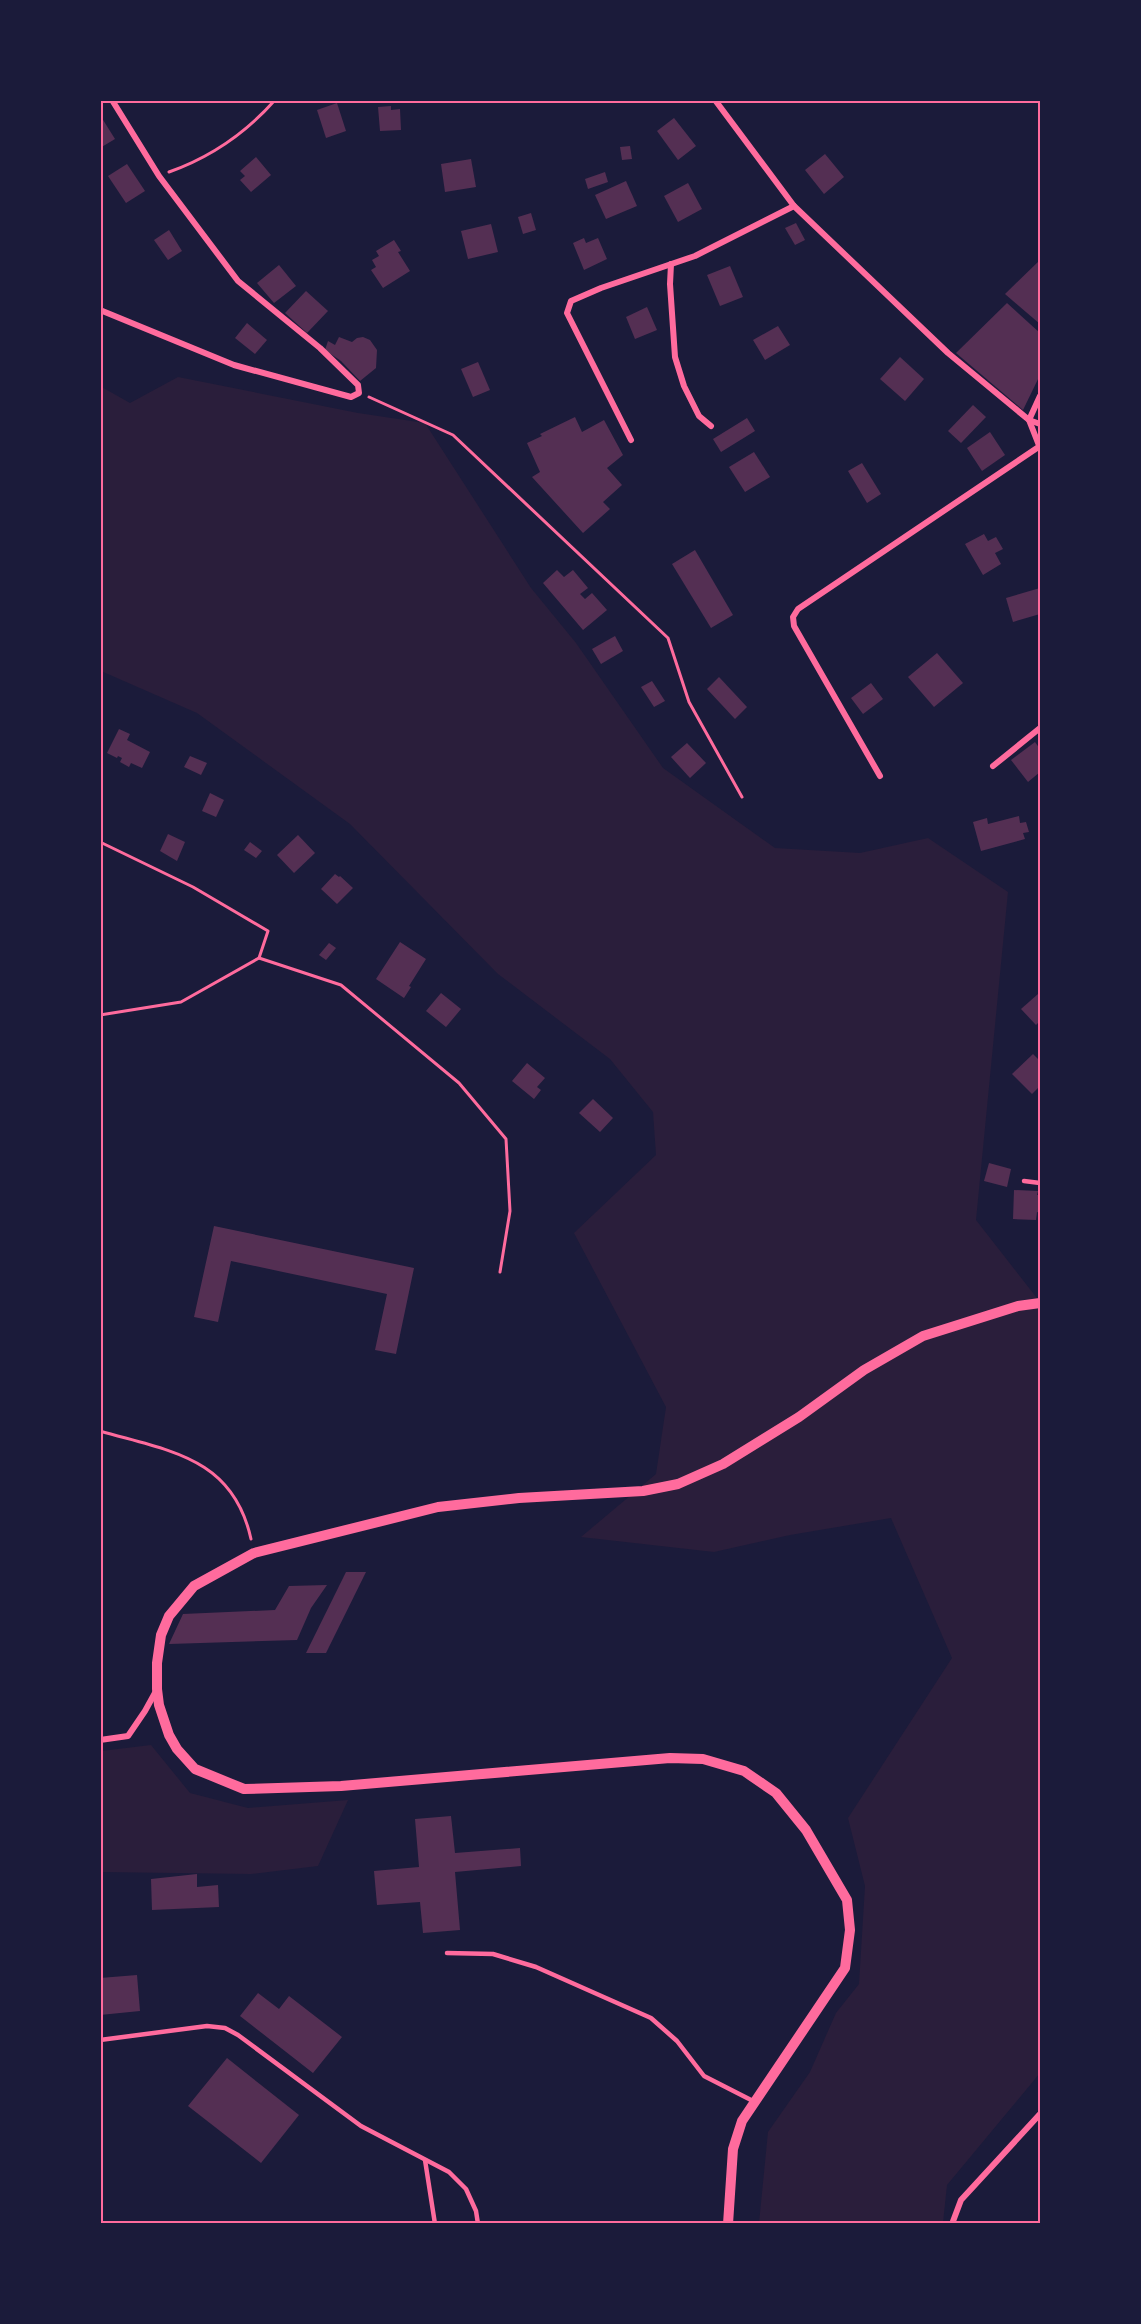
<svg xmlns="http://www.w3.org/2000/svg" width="1141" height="2324" font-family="'Golos Text',sans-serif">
<rect width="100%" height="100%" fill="#1b1b3a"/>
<g fill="#2a1e3b">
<path d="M178 377 358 413 425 423 531 588 576 643 663 768 775 848 860 853 928 838 1008 892 976 1220 1040 1302V2073L947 2185 943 2223H759L768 2132 810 2072 836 2013 859 1984 865 1886 848 1818 952 1658 891 1518 790 1535 714 1552 581 1537 656 1474 666 1407 574 1233 656 1155 653 1112 610 1059 498 974 350 824 197 713 101 671 100 386 130 403Z"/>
<path d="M151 1745 190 1793 248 1808 348 1800 318 1866 251 1874 101 1872V1751Z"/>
</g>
<g fill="#542f53">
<path d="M337 103 346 131 326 138 317 110Z"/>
<path d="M391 106V110L400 109 401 130 380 131 378 107Z"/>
<path d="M100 115 115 139 100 148Z"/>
<path d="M674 118 696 146 678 160 657 131Z"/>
<path d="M630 146 632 159 622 160 620 147Z"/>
<path d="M825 154 844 177 824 194 805 170Z"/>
<path d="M256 157 271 175 251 192 240 180 245 176 240 171Z"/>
<path d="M471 159 476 187 445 192 441 164Z"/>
<path d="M127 164 145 191 126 203 108 176Z"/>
<path d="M605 172 608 182 588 189 585 179Z"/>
<path d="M626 181 637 206 606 219 595 195Z"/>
<path d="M688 183 702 209 678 222 664 196Z"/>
<path d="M531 213 536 230 523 234 518 217Z"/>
<path d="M796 223 805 240 795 245 785 228Z"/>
<path d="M491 224 498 252 468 259 461 231Z"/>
<path d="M169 230 182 251 168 260 154 240Z"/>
<path d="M584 238 586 243 598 238 607 259 584 270 573 243Z"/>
<path d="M394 240 401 251 398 252 410 271 383 288 371 270 376 267 372 260 379 256 376 251Z"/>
<path d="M1040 260V324L1005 294Z"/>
<path d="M279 265 296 286 274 303 257 283Z"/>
<path d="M730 266 743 297 720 306 707 275Z"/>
<path d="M306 291 328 311 307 333 285 313Z"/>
<path d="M1007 303 1040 333V375L1023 410 956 353Z"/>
<path d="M647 307 657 330 635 339 626 317Z"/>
<path d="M247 323 267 340 255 354 235 338Z"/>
<path d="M778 326 790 345 765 360 753 340Z"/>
<path d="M339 337 352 342 357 338 363 337 370 340 377 350 376 368 360 381 341 361 325 350 328 341 335 345Z"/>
<path d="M900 357 924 379 905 401 880 379Z"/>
<path d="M478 362 490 390 473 397 461 369Z"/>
<path d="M973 405 986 417 961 443 948 431Z"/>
<path d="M575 417 582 432 604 420 623 455 607 468 622 485 603 502 610 509 583 533 532 477 540 472 527 443 542 436 540 434Z"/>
<path d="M747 418 755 431 721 452 713 439Z"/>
<path d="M990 432 1005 455 982 471 967 448Z"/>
<path d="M754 452 770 477 745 492 729 467Z"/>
<path d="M862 463 881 494 867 503 848 471Z"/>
<path d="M984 534 988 541 996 537 1003 549 995 553 1001 564 983 575 965 544Z"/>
<path d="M695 550 733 615 711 628 672 564Z"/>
<path d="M557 570 564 577 573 570 588 588 580 594 585 599 592 593 607 610 583 630 543 583Z"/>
<path d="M1040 588V614L1013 622 1006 598Z"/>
<path d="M615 636 623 651 601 664 592 649Z"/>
<path d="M937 653 963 683 934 707 908 677Z"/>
<path d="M719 677 747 707 735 719 707 689Z"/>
<path d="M652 681 665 701 654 707 641 687Z"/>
<path d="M871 683 883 699 863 714 851 698Z"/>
<path d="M119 729 130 734 127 740 150 752 142 768 131 763 129 767 120 762 122 758 118 756 117 758 107 753Z"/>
<path d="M1035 742 1040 749V772L1028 782 1011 760Z"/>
<path d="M687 743 706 763 690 778 671 757Z"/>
<path d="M190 756 207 763 201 775 184 767Z"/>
<path d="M210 793 224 800 216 817 202 811Z"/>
<path d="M1019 816 1020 823 1026 822 1029 832 1023 833 1025 839 981 851 973 822 987 818 988 824Z"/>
<path d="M168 834 185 842 177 861 160 851Z"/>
<path d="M298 835 315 853 294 873 277 855Z"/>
<path d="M250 842 262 851 256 858 244 850Z"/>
<path d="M335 874 339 877 340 876 353 888 337 904 321 889Z"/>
<path d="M400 942 426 959 409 986 411 987 404 998 376 979Z"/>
<path d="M329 943 336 948 326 960 319 955Z"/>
<path d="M441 993 461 1009 446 1027 426 1011Z"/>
<path d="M1038 994 1040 998V1021L1036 1025 1021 1009Z"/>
<path d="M1033 1054 1040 1061V1086L1032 1094 1012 1074Z"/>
<path d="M527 1063 545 1078 537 1087 541 1090 534 1099 512 1081Z"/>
<path d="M593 1099 613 1118 600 1132 579 1113Z"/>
<path d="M989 1163 1011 1169 1007 1187 984 1181Z"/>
<path d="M1014 1190 1038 1191 1037 1195H1040V1213L1037 1212 1036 1220 1013 1219Z"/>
<path d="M214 1226 414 1268 396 1354 375 1350 387 1294 231 1261 218 1322 194 1317Z"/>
<path d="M346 1572H366L326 1653H306Z"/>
<path d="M327 1585 311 1608 297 1640 169 1644 183 1614 275 1610 289 1586Z"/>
<path d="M451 1816 455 1853 520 1848 521 1866 455 1872 460 1930 423 1933 420 1902 377 1905 374 1871 419 1867 415 1819Z"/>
<path d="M197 1874V1887L218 1885 219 1907 152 1910 151 1879Z"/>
<path d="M137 1975 140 2011 100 2015V1978Z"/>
<path d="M258 1993 279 2009 289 1996 342 2037 313 2073 240 2016Z"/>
<path d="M227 2058 299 2115 261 2163 188 2106Z"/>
</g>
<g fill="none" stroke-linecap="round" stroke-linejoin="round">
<g stroke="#ff6b9d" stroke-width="3">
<path d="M169 172C211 157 245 134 275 100"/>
<path d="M369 397 453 435 668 638 689 702 742 797"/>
<path d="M100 842 193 887 268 931 259 958"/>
<path d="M100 1015 181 1002 259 958 341 985 459 1083 506 1139 510 1211 500 1272"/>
<path d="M100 1431C169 1451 233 1457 251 1539"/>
</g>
<g stroke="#ff6b9d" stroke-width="4.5">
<path d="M1024 1181 1040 1183"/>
<path d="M447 1953 493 1954 536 1967 651 2018 677 2041 704 2076 753 2101"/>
<path d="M100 2040 207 2026 225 2028 238 2035 361 2126 449 2172 466 2189 476 2211 478 2224"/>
<path d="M425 2160 435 2224"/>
</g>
<g stroke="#ff6b9d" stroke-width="6">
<path d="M715 100 794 206 948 353 1029 420 1040 424"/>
<path d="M671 264 670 284 675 357 684 386 699 416 711 426"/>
<path d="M100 310 234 365 351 397 359 393 358 385 320 348 238 281 159 176 112 100"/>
<path d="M631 440 567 313 571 301 601 288 695 256 794 206"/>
<path d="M1040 448 1029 420 1040 396"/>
<path d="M993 766 1040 728"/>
<path d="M880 776 794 626 793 617 798 609 1040 446"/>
<path d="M100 1740 128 1736 145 1711 156 1691"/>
<path d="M952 2224 961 2200 1040 2114"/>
</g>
<path stroke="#ff6b9d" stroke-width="10" d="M728 2224 733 2149 742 2121 845 1968 850 1930 847 1900 806 1830 776 1793 744 1771 703 1759 670 1758 341 1786 244 1789 195 1769 177 1749 169 1735 159 1705 157 1689V1663L161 1635 169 1616 194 1586 254 1553 438 1507 519 1498 643 1491 678 1484 723 1464 799 1417 864 1370 923 1336 1018 1306 1040 1303"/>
</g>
<rect width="1141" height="2324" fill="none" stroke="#1b1b3a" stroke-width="204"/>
<rect x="102" y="102" width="937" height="2120" fill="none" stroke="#ff6b9d" stroke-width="2"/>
</svg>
